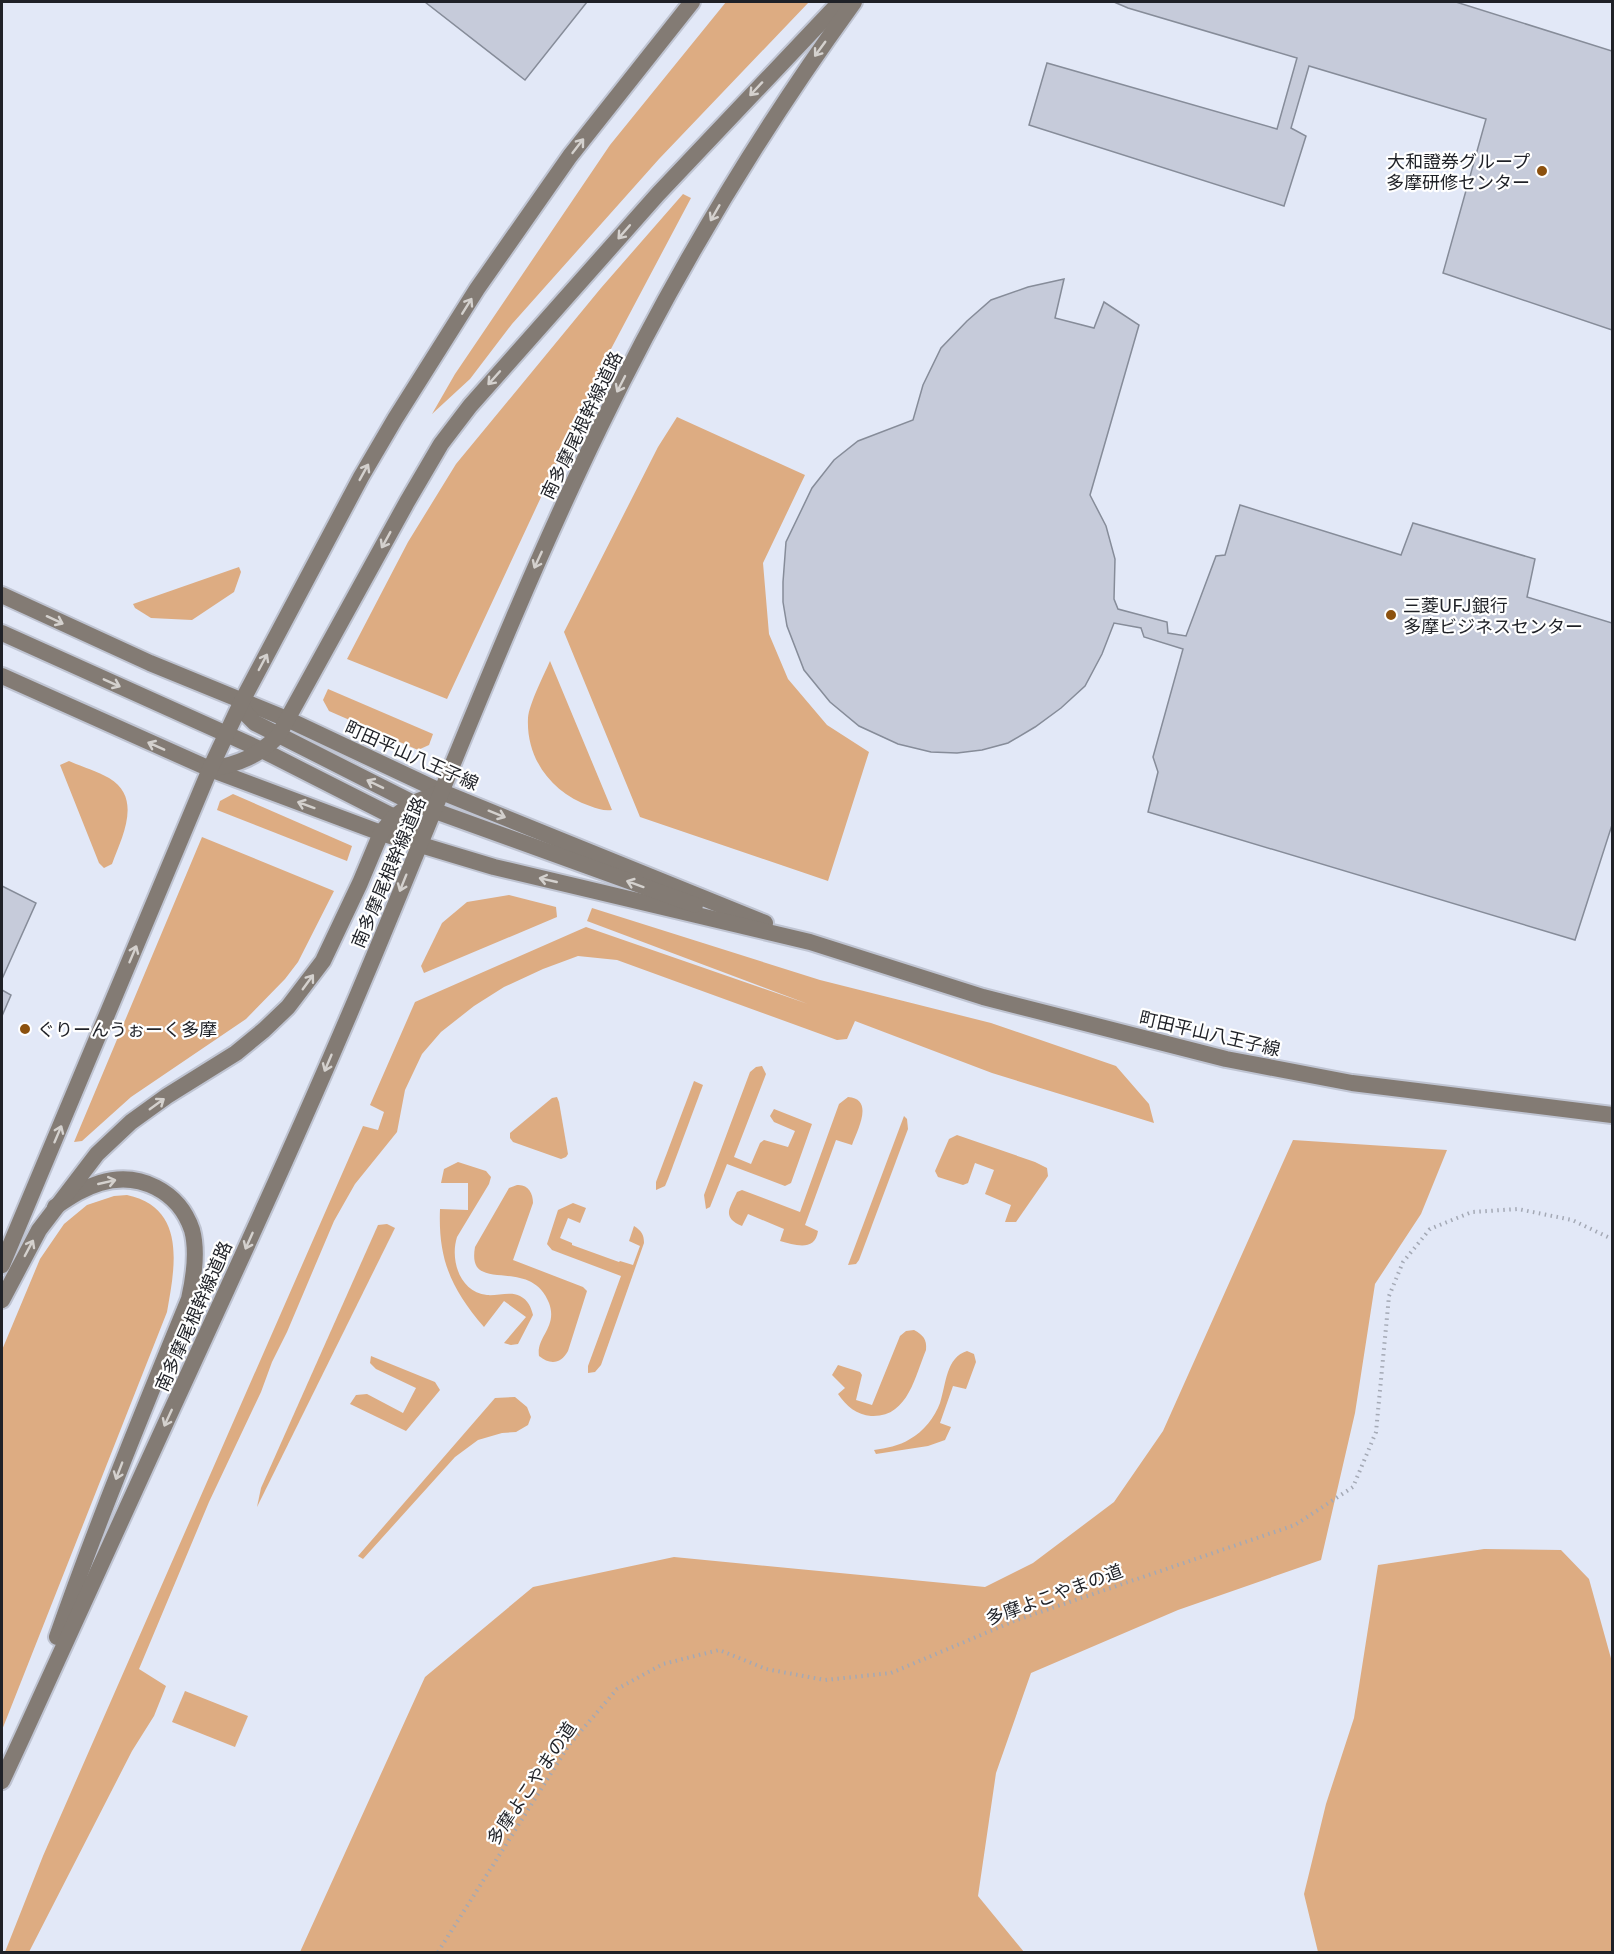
<svg xmlns="http://www.w3.org/2000/svg" width="1614" height="1954" font-family="'Golos Text','Noto Sans JP',sans-serif">
<rect width="100%" height="100%" fill="#e2e8f7"/>
<g fill="#ddac82">
<path d="M726 2H809L659 159 512 324 470 379 432 414 455 374 610 145Z"/>
<path d="M683 194 691 198 603 364 447 699 347 659 408 542 456 464 601 288Z"/>
<path d="M677 417 805 475 763 563 769 634 788 679 827 725 869 752 828 881 640 817 564 632 658 447Z"/>
<path d="M239 567 241 572 234 592 192 620 151 618 135 608 133 604Z"/>
<path d="M550 661 612 810C604 811 598 809 590 806 552 793 526 759 528 718 529 704 544 675 550 661Z"/>
<path d="M328 689 433 734 429 745 418 750 329 711 323 700Z"/>
<path d="M69 761C82 767 97 771 109 778 143 798 122 837 112 864L104 868 99 863 60 765Z"/>
<path d="M233 794 352 846 347 861 217 810 220 801Z"/>
<path d="M202 837 334 891 298 962 285 979 246 1019 131 1097 82 1141 74 1142Z"/>
<path d="M509 895 556 907 557 917 424 973 421 966 442 923 467 902Z"/>
<path d="M592 908 820 980 991 1023 1116 1066 1149 1104 1154 1123 992 1073 855 1021 847 1039 837 1040 617 960 578 956 543 969 504 987 474 1006 441 1032 422 1054 405 1090 397 1132 355 1184 334 1221 287 1332 272 1362 261 1392 209 1502 139 1669 166 1686 154 1716 132 1751 29 1952H5L43 1856 363 1126 378 1130 384 1112 370 1105 415 1002 586 927 808 1004 587 921Z"/>
<path d="M762 1066 766 1074 734 1157 751 1164 760 1143 764 1140 788 1147 795 1131 774 1122 770 1116 774 1109 812 1124 791 1183 785 1186 727 1164 710 1207 706 1209 704 1195 750 1072 756 1067Z"/>
<path d="M694 1081 703 1085 668 1179 665 1186 656 1190V1182Z"/>
<path d="M557 1097 559 1102 568 1154 566 1157 561 1159 513 1142 510 1138V1133L552 1098Z"/>
<path d="M848 1097C875 1099 857 1131 852 1145L836 1140 805 1225 818 1231C815 1252 795 1245 780 1241L784 1229 748 1214 742 1226C721 1217 730 1208 737 1192L742 1190 800 1212 839 1104Z"/>
<path d="M904 1116 907 1119 908 1129 859 1260 856 1264 848 1265Z"/>
<path d="M957 1135 1035 1162 1047 1168 1048 1176 1016 1222H1005L1011 1205 985 1194 994 1170 975 1163 968 1183 963 1185 938 1177 935 1171 949 1139Z"/>
<path d="M1293 1140 1447 1150 1421 1214 1375 1284 1355 1413 1321 1560 1178 1610 1031 1673 996 1773 978 1896 1024 1952H300L425 1677 533 1587 674 1557 985 1587 1033 1563 1114 1502 1163 1431Z"/>
<path d="M458 1162 486 1171 491 1177 489 1184 457 1237C450 1259 459 1292 487 1295 497 1296 511 1291 520 1296 528 1300 531 1307 533 1315L518 1344 511 1345 504 1343 526 1317 504 1301 484 1327C451 1289 438 1259 440 1209L468 1210V1183H441L444 1169Z"/>
<path d="M517 1185C528 1184 533 1193 533 1203L513 1260 583 1287 587 1291 568 1351C561 1364 550 1365 539 1356 536 1337 558 1327 549 1303 530 1254 466 1297 475 1247L509 1188Z"/>
<path d="M127 1195C187 1208 175 1267 167 1312L2 1730V1350L40 1259 64 1224 87 1205 114 1196Z"/>
<path d="M573 1203 586 1208 580 1223 568 1218 560 1238 572 1243V1245L619 1262 620 1261 633 1265 640 1246 629 1241 634 1226C642 1231 644 1235 644 1243L601 1365 595 1372 588 1373V1366L621 1276 552 1250 547 1244 558 1210Z"/>
<path d="M387 1224 395 1228 257 1507 261 1488 378 1225Z"/>
<path d="M914 1330C923 1335 927 1339 926 1350 915 1376 908 1418 871 1416 857 1415 846 1406 838 1394L845 1388 832 1375 838 1365 860 1372 862 1375 856 1400 872 1405 900 1336 906 1331Z"/>
<path d="M967 1351 974 1354 976 1362 966 1389 953 1386 940 1423 951 1427 945 1440 928 1446 876 1454 874 1450C886 1448 899 1446 910 1439 923 1432 935 1417 940 1403 946 1385 946 1357 967 1351Z"/>
<path d="M371 1356 435 1382 440 1390 406 1431 350 1404 356 1395 367 1394 403 1413 416 1388 376 1369 370 1363Z"/>
<path d="M515 1397 527 1407 531 1417 528 1425 516 1432 502 1433 478 1440 455 1457 363 1559 358 1556 495 1398Z"/>
<path d="M1484 1549 1561 1550 1589 1579 1612 1662V1952H1318L1304 1894 1326 1804 1354 1718 1378 1565Z"/>
<path d="M185 1691 248 1716 235 1747 172 1722Z"/>
</g>
<g fill="#c6cbda" stroke="#868c99" stroke-width="1.5">
<path d="M425 2H587L525 80Z"/>
<path d="M1114 2H1456L1612 51V330L1443 273 1486 119 1309 66 1291 128 1306 136 1284 206 1029 125 1047 63 1277 129 1297 58 1128 8Z"/>
<path d="M1064 279 1055 318 1094 328 1104 302 1139 325 1090 495 1106 526 1115 559 1114 599 1118 609 1167 622 1168 633 1186 636 1216 556 1225 555 1240 505 1401 555 1413 523 1535 559 1527 597 1612 623V825L1575 940 1148 812 1158 772 1153 757 1183 649 1144 637 1141 628 1114 623 1102 654 1085 686 1061 708 1035 727 1008 743 982 750 957 753 931 752 898 744 859 726 830 702 804 670 787 626 783 602V582L786 542 812 488 834 460 858 441 913 420 923 385 941 348 967 321 991 300 1028 287Z"/>
<path d="M2 886 36 903 2 979Z"/>
<path d="M2 990 11 995 2 1016Z"/>
</g>
<g fill="none" stroke-linecap="round" stroke-linejoin="round">
<defs>
<g id="secondary">
<path d="M2 595 150 663 289 720 442 792 765 923"/>
<path d="M2 633 264 751 394 817 420 843"/>
<path d="M2 676 210 769 381 833 494 867 810 942 983 997 1226 1059 1352 1083 1612 1115"/>
<path d="M242 701 245 713 255 723 413 803 695 905"/>
<path d="M211 769C239 764 258 756 278 736L407 502 441 444 470 406 658 194 840 2"/>
<path d="M55 1207C70 1197 83 1188 100 1183 139 1171 179 1191 192 1230 198 1252 194 1277 189 1299 143 1411 97 1523 57 1637"/>
<path d="M2 1265 210 769 242 701 361 477 395 419 477 289 570 156 692 2"/>
<path d="M2 1300 39 1230 97 1154 131 1122 167 1096 236 1053 264 1030 288 1007 323 961 360 883 381 833 394 817 413 803 442 792"/>
<path d="M2 1781C58 1661 112 1540 167 1420 235 1272 303 1125 366 975 443 792 513 606 600 427 672 278 757 136 854 2"/>
</g>
</defs>
<use href="#secondary" stroke="#bfc4d2" stroke-width="20"/>
<path stroke="#a4a9b5" stroke-width="4" stroke-dasharray="1.5 4.5" stroke-linecap="butt" d="M438 1952 569 1745 617 1689 663 1664 719 1650 766 1669 825 1680 891 1673 1014 1621 1295 1525 1353 1487 1376 1432 1389 1296 1403 1262 1430 1229 1472 1212 1518 1209 1572 1220 1612 1239"/>
<use href="#secondary" stroke="#837b74" stroke-width="16"/>
</g>
<defs><path id="oneway-shaft" d="M-6 0H5M1.5-3L5.5 0L1.5 3" fill="none" stroke-width="1.6" stroke-linecap="round" stroke-linejoin="round" transform="scale(1.5)"/></defs>
<g stroke="#d4d1ce">
<use href="#oneway-shaft" transform="translate(820 49) rotate(126)"/>
<use href="#oneway-shaft" transform="translate(756 89) rotate(133)"/>
<use href="#oneway-shaft" transform="translate(578 146) rotate(-52)"/>
<use href="#oneway-shaft" transform="translate(715 213) rotate(120)"/>
<use href="#oneway-shaft" transform="translate(624 232) rotate(131)"/>
<use href="#oneway-shaft" transform="translate(467 306) rotate(-58)"/>
<use href="#oneway-shaft" transform="translate(494 378) rotate(132)"/>
<use href="#oneway-shaft" transform="translate(621 384) rotate(117)"/>
<use href="#oneway-shaft" transform="translate(364 472) rotate(-61)"/>
<use href="#oneway-shaft" transform="translate(386 540) rotate(119)"/>
<use href="#oneway-shaft" transform="translate(538 560) rotate(115)"/>
<use href="#oneway-shaft" transform="translate(55 620) rotate(25)"/>
<use href="#oneway-shaft" transform="translate(263 662) rotate(-62)"/>
<use href="#oneway-shaft" transform="translate(112 683) rotate(24)"/>
<use href="#oneway-shaft" transform="translate(156 746) rotate(-156)"/>
<use href="#oneway-shaft" transform="translate(375 784) rotate(-154)"/>
<use href="#oneway-shaft" transform="translate(306 805) rotate(-160)"/>
<use href="#oneway-shaft" transform="translate(497 814) rotate(22)"/>
<use href="#oneway-shaft" transform="translate(548 880) rotate(-167)"/>
<use href="#oneway-shaft" transform="translate(403 883) rotate(112)"/>
<use href="#oneway-shaft" transform="translate(635 884) rotate(-160)"/>
<use href="#oneway-shaft" transform="translate(133 954) rotate(-67)"/>
<use href="#oneway-shaft" transform="translate(308 982) rotate(-54)"/>
<use href="#oneway-shaft" transform="translate(328 1063) rotate(113)"/>
<use href="#oneway-shaft" transform="translate(157 1104) rotate(-36)"/>
<use href="#oneway-shaft" transform="translate(58 1134) rotate(-67)"/>
<use href="#oneway-shaft" transform="translate(107 1182) rotate(-13)"/>
<use href="#oneway-shaft" transform="translate(249 1241) rotate(114)"/>
<use href="#oneway-shaft" transform="translate(29 1248) rotate(-62)"/>
<use href="#oneway-shaft" transform="translate(168 1418) rotate(115)"/>
<use href="#oneway-shaft" transform="translate(119 1471) rotate(111)"/>
</g>
<g fill="#8c510e" stroke="#fff" stroke-width="2">
<circle cx="1542" cy="171" r="6"/>
<circle cx="1391" cy="615" r="6"/>
<circle cx="25" cy="1029" r="6"/>
</g>
<g text-anchor="middle" dominant-baseline="central" stroke-width="4.5" stroke-linejoin="round" paint-order="stroke">
<g font-size="18" fill="#1f2127" stroke="#fff" text-anchor="start">
<text x="1530" y="161" text-anchor="end">大和證券グループ<tspan x="1530" dy="21">多摩研修センター</tspan></text>
<text x="1403" y="605">三菱UFJ銀行<tspan x="1403" dy="21">多摩ビジネスセンター</tspan></text>
<text x="37" y="1029">ぐりーんうぉーく多摩</text>
</g>
<g font-size="18" fill="#1f2127" stroke="#fff">
<text transform="translate(581 425) rotate(-64)">南多摩尾根幹線道路</text>
<text transform="translate(412 755) rotate(24)">町田平山八王子線</text>
<text transform="translate(388 872) rotate(-67)">南多摩尾根幹線道路</text>
<text transform="translate(1210 1033) rotate(13)">町田平山八王子線</text>
<text transform="translate(193 1316) rotate(-66)">南多摩尾根幹線道路</text>
<text transform="translate(1054 1594) rotate(-20)">多摩よこやまの道</text>
<text transform="translate(531 1783) rotate(-56)">多摩よこやまの道</text>
</g>
</g>
<rect width="1614" height="1954" fill="none" stroke="#1f2127" stroke-width="6"/>
</svg>
